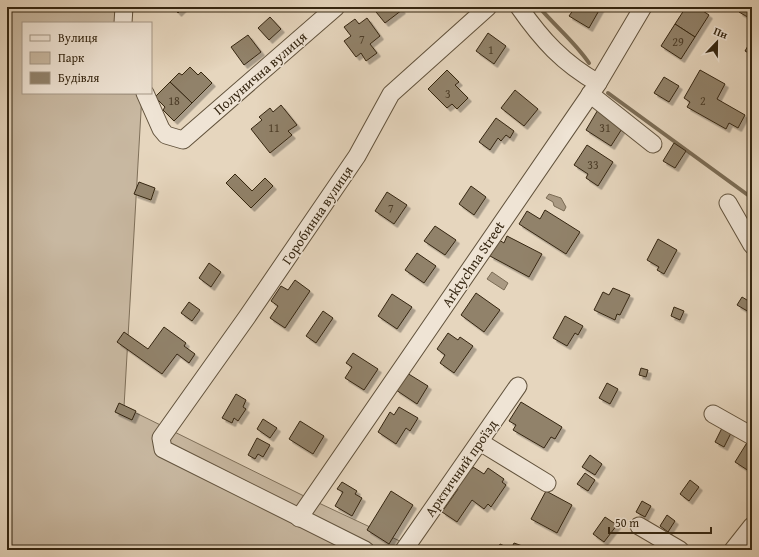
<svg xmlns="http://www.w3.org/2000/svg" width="759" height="557" font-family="'Gentium Book Plus',serif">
<defs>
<filter id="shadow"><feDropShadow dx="3.5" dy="3.5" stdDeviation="0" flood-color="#0004"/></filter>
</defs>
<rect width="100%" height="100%" fill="#e6d6be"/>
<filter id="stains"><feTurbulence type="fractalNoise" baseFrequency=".005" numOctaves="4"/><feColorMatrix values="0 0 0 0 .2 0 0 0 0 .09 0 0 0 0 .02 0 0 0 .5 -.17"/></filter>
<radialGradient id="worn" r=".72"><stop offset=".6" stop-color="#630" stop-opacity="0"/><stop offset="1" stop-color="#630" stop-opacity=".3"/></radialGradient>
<path fill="#c8b8a1" stroke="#7e6f59" d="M7 7H118V23H23V93L142 94 124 407 306 497 419 550H7Z"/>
<g fill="#aa9a83" stroke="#7b6c55">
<path d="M549 194 561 198 566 207 564 211 554 206 553 202 546 198Z"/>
<path d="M492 272 508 283 504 290 487 279Z"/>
</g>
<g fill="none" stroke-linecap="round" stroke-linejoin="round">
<g stroke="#7b6c55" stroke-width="4">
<path d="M539 7C555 26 575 42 589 63"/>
<path d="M608 93 752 198"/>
</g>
</g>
<g fill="#91826b" stroke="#352611" filter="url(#shadow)">
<path d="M173 7H184L178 13Z"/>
<path d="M372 7H399L402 10 385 23Z"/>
<path d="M571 7H601L589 28 569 16 574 9Z"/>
<path d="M686 7H697L709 15 695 37 675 24Z"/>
<path d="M738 7H752L751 19 739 12 740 9Z"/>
<path d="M270 17 281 29 269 40 258 28Z"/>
<path d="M367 18 380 36 370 44 377 53 366 61 361 53 356 57 344 41 351 36 344 27 355 19 359 24Z"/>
<path d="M675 24 695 37 681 59 661 46Z"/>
<path d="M488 33 506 46 494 64 476 51Z"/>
<path d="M248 35 261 52 244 65 231 47Z"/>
<path d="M752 39V55L745 51Z"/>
<path d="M190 67 198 75 201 72 212 83 192 103 170 82 179 73 182 75Z"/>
<path d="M447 70 459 82 455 85 468 98 457 109 452 104 447 108 428 89Z"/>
<path d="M700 70 725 84 717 99 745 115 738 128 729 123 726 129 687 107 690 102 684 98Z"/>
<path d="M664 77 679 86 669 102 654 93Z"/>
<path d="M170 82 192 103 174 121 163 110 165 107 155 97Z"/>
<path d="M515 90 538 109 524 126 501 108Z"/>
<path d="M281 105 297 125 288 131 292 135 270 153 251 129 262 120 259 117 270 108 273 112Z"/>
<path d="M599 108 625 124 611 146 586 130Z"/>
<path d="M496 118 514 131 510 138 506 135 501 141 498 138 490 150 479 142Z"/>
<path d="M674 143 686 151 675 168 663 161Z"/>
<path d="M587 145 613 162 598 186 586 178 588 174 574 165Z"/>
<path d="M235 174 252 191 265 178 273 186 251 208 226 183Z"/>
<path d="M139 182 155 188 151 200 134 194Z"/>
<path d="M471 186 486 197 474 215 459 204Z"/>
<path d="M387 192 407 205 394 224 375 211Z"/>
<path d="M545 210 580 232 566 254 519 224 527 211 540 219Z"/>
<path d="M435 226 456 240 445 255 424 241Z"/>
<path d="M507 236 542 254 529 277 490 256 499 240 504 243Z"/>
<path d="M658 239 677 250 664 274 657 270 659 267 647 260Z"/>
<path d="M417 253 436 266 424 283 405 270Z"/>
<path d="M209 263 221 272 211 287 199 278Z"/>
<path d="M295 280 310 291 285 328 270 318 278 306 271 301 281 286 288 290Z"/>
<path d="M613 288 630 295 620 315 617 314 615 320 594 310 603 292 609 295Z"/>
<path d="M476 293 500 310 484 332 461 315Z"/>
<path d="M392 294 412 307 397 329 378 316Z"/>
<path d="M742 297 752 303 749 312 737 305Z"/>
<path d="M189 302 200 310 192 321 181 313Z"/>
<path d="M674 307 684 311 680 320 671 316Z"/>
<path d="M323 311 333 318 316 343 306 336Z"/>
<path d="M565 316 583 326 578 335 575 333 567 346 553 338Z"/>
<path d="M164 327 186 343 184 346 195 354 189 363 177 354 162 374 117 342 124 332 148 349Z"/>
<path d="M448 333 458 340 460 337 473 346 454 373 440 363 445 355 437 349Z"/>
<path d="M353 353 378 369 364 390 345 378 352 367 346 363Z"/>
<path d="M641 368 648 370 646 377 639 375Z"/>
<path d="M407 373 428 386 417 404 396 390Z"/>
<path d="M607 383 618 389 610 404 599 398Z"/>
<path d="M236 394 246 400 243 407 246 409 238 421 234 418 232 423 222 418Z"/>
<path d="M521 402 562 427 555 439 551 437 544 448 513 430 516 425 509 421Z"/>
<path d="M119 403 136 411 132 420 115 412Z"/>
<path d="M399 407 418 418 410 431 406 428 396 444 378 432 390 412 394 415Z"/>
<path d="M263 419 277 428 270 438 257 429Z"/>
<path d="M300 421 324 436 313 454 289 439Z"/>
<path d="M722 428 731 433 724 447 715 442Z"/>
<path d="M257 438 270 445 263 457 258 454 255 459 248 455Z"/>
<path d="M748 441 752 443V473L735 462Z"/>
<path d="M590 455 602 464 595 475 582 467Z"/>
<path d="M468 467 472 469 473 467 484 474 488 468 504 479 502 482 506 485 491 507 488 504 484 509 472 500 457 522 442 512 458 489 454 487Z"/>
<path d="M585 473 595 480 588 491 577 484Z"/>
<path d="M690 480 699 487 689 501 680 494Z"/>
<path d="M342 482 357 491 355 494 362 498 352 516 335 506 343 492 337 489Z"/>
<path d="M391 491 413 505 389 544 367 530Z"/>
<path d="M546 491 572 505 557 533 531 519Z"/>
<path d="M642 501 651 506 645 517 636 512Z"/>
<path d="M667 515 675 521 668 532 660 526Z"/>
<path d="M605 517 617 525 604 542 593 534Z"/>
<path d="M514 543 528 548 527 550H497L500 544 511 549Z"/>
</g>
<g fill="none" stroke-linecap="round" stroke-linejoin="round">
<defs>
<g id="minor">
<path d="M519 7C542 40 563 63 598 83"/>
<path d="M123 23 124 7"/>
<path d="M145 93 161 129 166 135 183 140 336 7"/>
<path d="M590 94 653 144"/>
<path d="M728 203 752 245"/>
<path d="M713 414 752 436"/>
<path d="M480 442 547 483"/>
<path d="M299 518 598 83 643 7"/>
<path d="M639 526 680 550"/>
<path d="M365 550 163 449 161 438 247 317 357 156 391 94 488 7"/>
<path d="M404 550 518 386"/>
<path d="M733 550 752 526"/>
</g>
</defs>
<use href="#minor" stroke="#61523c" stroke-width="19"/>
<use href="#minor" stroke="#efe4d5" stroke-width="17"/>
</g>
<g text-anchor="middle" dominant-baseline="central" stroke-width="3" stroke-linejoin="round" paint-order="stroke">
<g font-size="12" fill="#4c3d28">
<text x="362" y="39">7</text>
<text x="678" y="41">29</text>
<text x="491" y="49">1</text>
<text x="448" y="93">3</text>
<text x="174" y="100">18</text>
<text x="703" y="100">2</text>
<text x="274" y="127">11</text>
<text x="605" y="127">31</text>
<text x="593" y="164">33</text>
<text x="391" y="208">7</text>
</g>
<g font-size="14" fill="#352611" stroke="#efe4d5">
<text transform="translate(260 73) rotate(-41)">Полунична вулиця</text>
<text transform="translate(317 215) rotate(-56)">Горобинна вулиця</text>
<text transform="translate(473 264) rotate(-56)">Arktychna Street</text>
<text transform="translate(461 468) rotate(-55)">Арктичний проїзд</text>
</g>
</g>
<rect width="759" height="557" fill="none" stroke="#e6d6be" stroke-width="24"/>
<rect x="8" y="8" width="743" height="541" fill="none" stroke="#352611" stroke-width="2"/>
<rect x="12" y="12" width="735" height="533" fill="none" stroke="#352611"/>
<rect x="22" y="22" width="130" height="72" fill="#efe4d5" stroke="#a59887"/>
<rect x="30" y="35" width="20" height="6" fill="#efe4d5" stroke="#a59887"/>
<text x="58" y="42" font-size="12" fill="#352611">Вулиця</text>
<rect x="30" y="52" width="20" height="12" fill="#c8b8a1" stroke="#a59887"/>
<text x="58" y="62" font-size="12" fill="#352611">Парк</text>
<rect x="30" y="72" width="20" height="12" fill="#91826b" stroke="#a59887"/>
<text x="58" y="82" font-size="12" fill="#352611">Будівля</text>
<g transform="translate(717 42) rotate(22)" stroke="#efe4d5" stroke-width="3" paint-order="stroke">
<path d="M0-3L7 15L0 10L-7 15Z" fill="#352611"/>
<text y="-6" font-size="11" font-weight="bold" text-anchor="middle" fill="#352611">Пн</text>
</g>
<path d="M609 527v6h102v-6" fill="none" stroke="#352611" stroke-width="2"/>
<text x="615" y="527" font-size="12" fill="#352611" stroke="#efe4d5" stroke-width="3" paint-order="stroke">50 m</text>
<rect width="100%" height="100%" filter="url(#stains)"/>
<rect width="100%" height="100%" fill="url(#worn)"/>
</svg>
